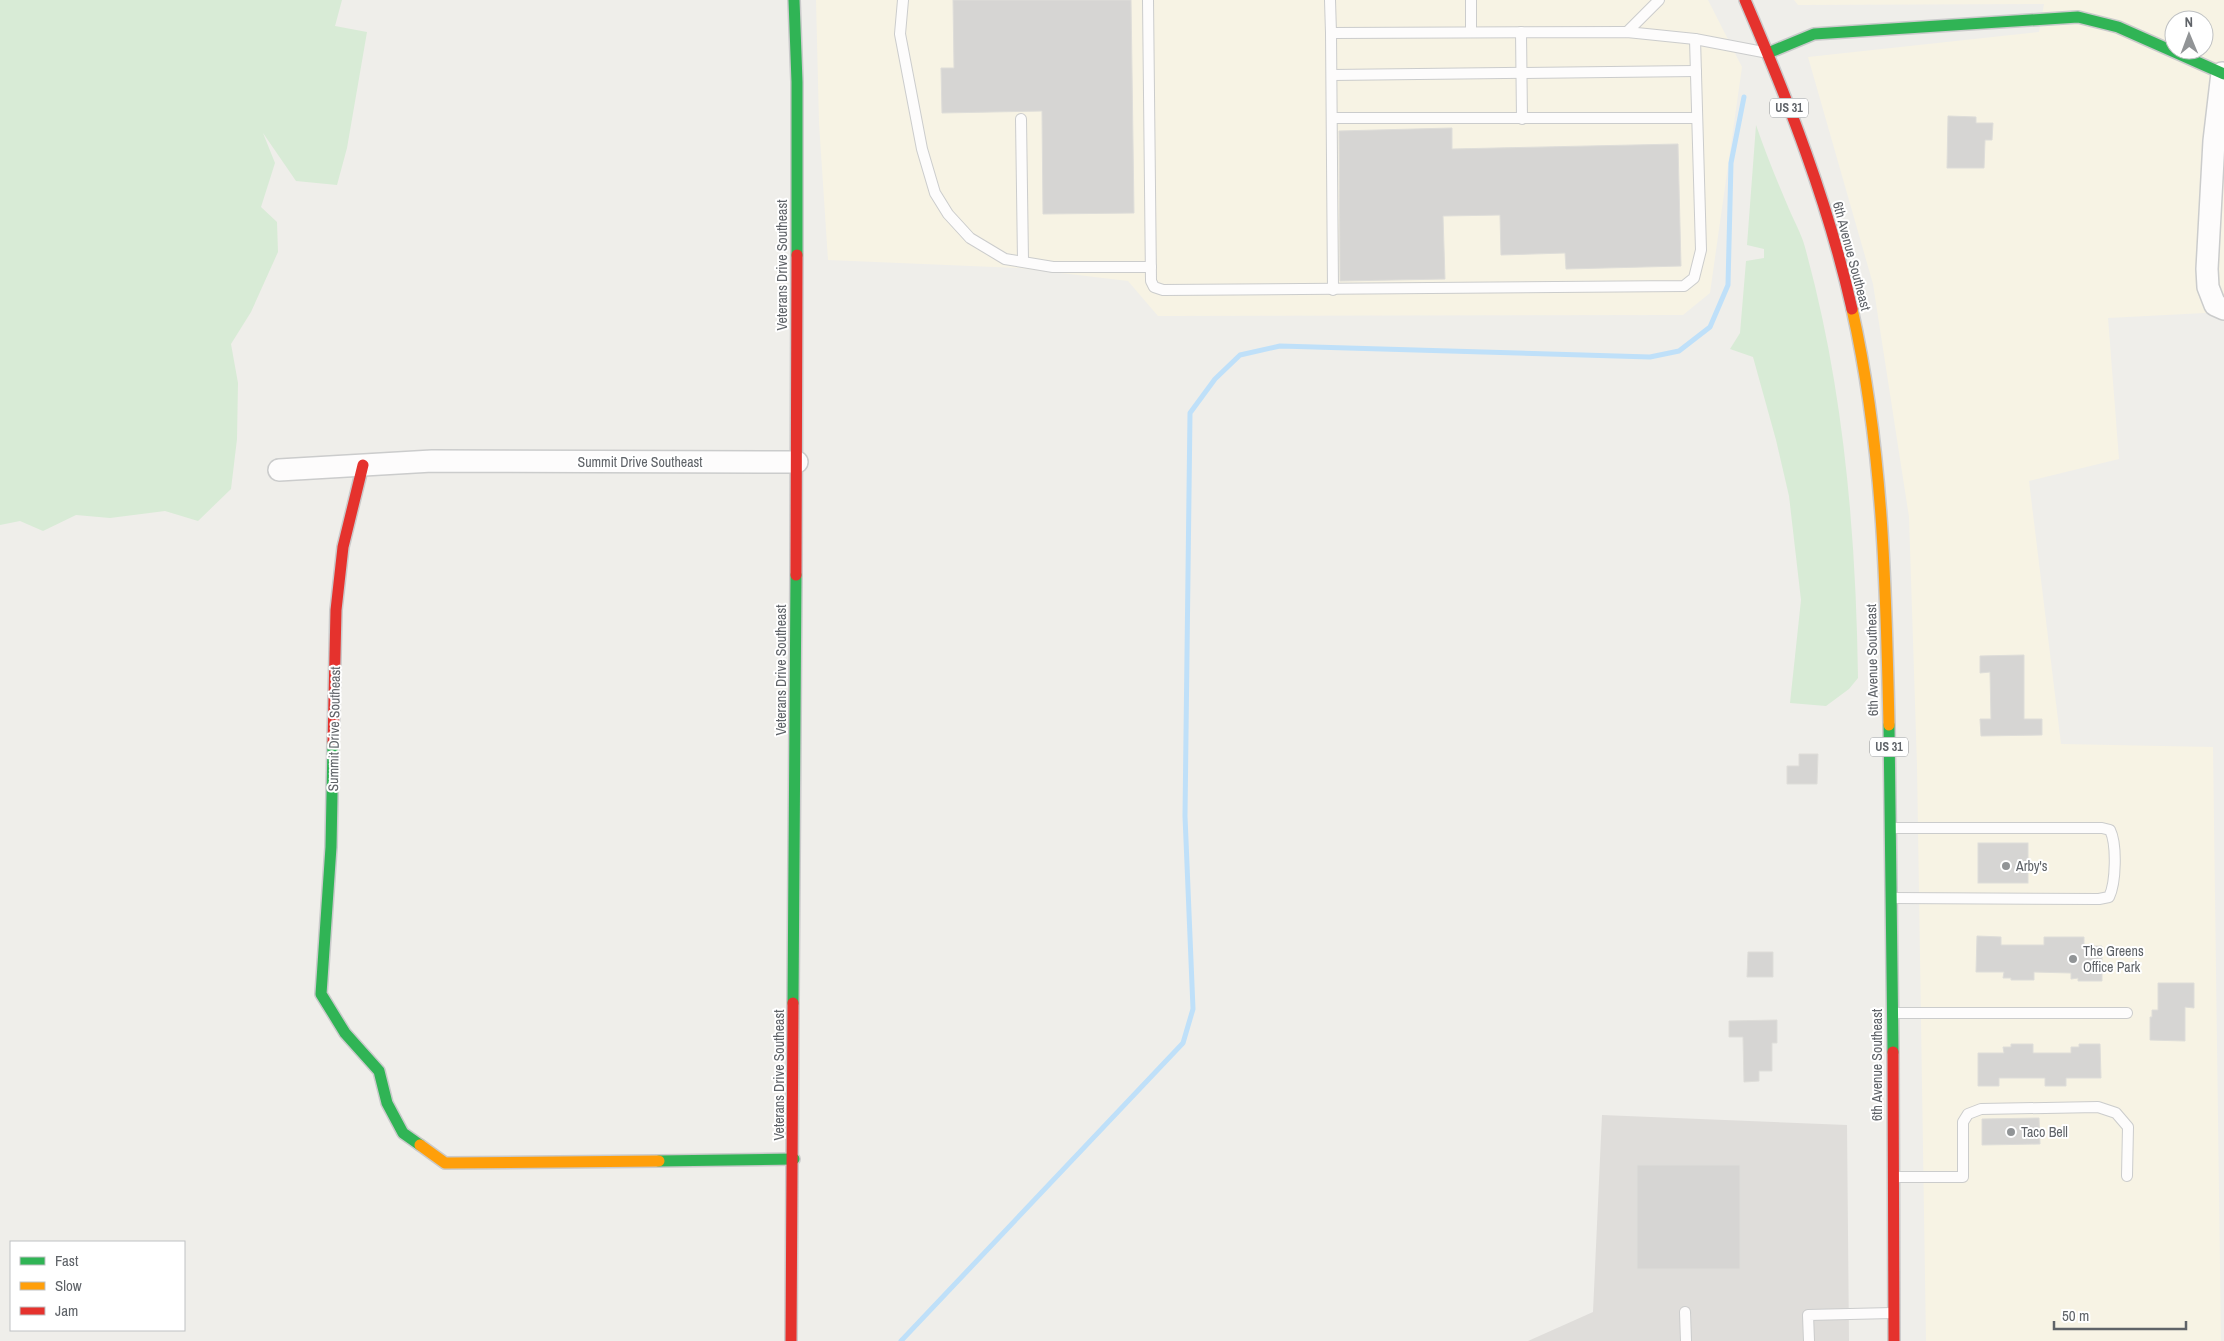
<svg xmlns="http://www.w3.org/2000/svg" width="2224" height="1341" font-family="'Archivo Narrow',sans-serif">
<rect width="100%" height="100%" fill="#efeeea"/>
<g fill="#f7f3e4" fill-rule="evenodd">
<path d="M816 0H1708L1742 67 1710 293 1683 315 1158 316 1128 281 1019 268 828 260 819 123Z"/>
<path d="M1794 0H2224V312L2108 318 2119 459 2029 481 2061 744 2213 747 2221 1341H1926L1917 765 1909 517 1873 284 1808 57 2039 32 2044 4 1798 5ZM2174 20H2204V50H2174Z"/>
</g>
<path fill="#dfddda" d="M1602 1115 1847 1125 1849 1341H1528L1593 1312Z"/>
<g fill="#d8ebd6">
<path d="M0 0H342L335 26 367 32 347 148 337 185 296 181 263 133 275 163 261 207 277 222 278 252 251 312 231 344 238 383 237 439 231 489 198 521 165 511 110 518 76 515 43 531 20 521 0 525Z"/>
<path d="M1756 125C1766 154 1777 181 1789 209 1795 223 1803 237 1806 251 1844 390 1856 535 1858 678L1849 689 1826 706 1790 703 1801 600 1789 496 1776 440 1753 357 1730 349 1740 333 1746 261 1764 258V249L1747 245Z"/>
</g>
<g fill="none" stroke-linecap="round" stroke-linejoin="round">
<path stroke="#bfe0f9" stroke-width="5" d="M901 1341 1183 1043 1193 1009 1185 816 1190 413 1215 379 1240 355 1280 346 1650 357 1679 351 1710 327 1728 285 1731 163 1744 97"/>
</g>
<g fill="#d6d5d3" stroke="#deddd9">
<path d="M953 0H1131L1134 213 1043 214 1042 111 942 113 941 68H954Z"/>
<path d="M1948 116 1976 117V123H1993L1992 140H1985L1984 168H1947Z"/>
<path d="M1452 128V149L1678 144 1681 266 1566 269 1565 253 1501 255 1500 215 1443 216 1445 279 1340 281 1339 131Z"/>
<path d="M2024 655V719H2042V735L1981 736 1980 719H1991L1990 672 1980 673V656Z"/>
<path d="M1799 754H1818L1817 784H1787V766H1799Z"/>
<rect x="1978" y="843" width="50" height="40"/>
<path d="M1977 936 2001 937V945H2044V937H2084V946H2102V981H2078V978L2071 979V973L2034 972V980H2011V978H2003L2004 972H1976Z"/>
<path d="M1748 952H1773V977H1747Z"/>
<path d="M2158 983H2194V1008L2185 1007V1041L2150 1040V1017H2152V1010H2158Z"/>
<path d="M1777 1020V1043H1772V1071H1759V1081L1744 1082 1743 1037H1729V1021Z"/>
<path d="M2011 1044H2033V1053H2071V1047H2079V1044H2100L2101 1078H2066V1086H2045V1078H1999V1086H1978V1053H2004L2003 1047H2011Z"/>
<path d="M2039 1118 2040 1144 1982 1145V1119Z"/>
<rect x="1637" y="1165" width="103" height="104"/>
</g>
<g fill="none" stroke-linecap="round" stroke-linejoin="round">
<defs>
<g id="lane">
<path d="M903 0 900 34 922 149 935 193 948 214 970 238 1005 259 1053 267H1151"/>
<path d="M1148 0 1151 281 1154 287 1163 290 1684 286 1694 278 1701 250 1695 39"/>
<path d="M1330 0 1331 33 1627 32 1695 39 1763 52"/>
<path d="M1471 0V32"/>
<path d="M1521 32 1522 119"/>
<path d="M1627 32 1659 0"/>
<path d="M1331 33 1333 290"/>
<path d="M1332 75 1696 71"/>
<path d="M1332 118H1697"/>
<path d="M1021 119 1023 261"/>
<path d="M1891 828H2102L2110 830C2117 844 2116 883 2109 897L2099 899 1892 898"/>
<path d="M1893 1013H2127"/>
<path d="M1894 1177H1963V1122L1968 1114 1981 1109 2098 1107 2116 1113 2128 1127 2127 1176"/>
<path d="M1685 1312 1686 1341"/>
<path d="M1809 1341 1808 1315 1892 1313"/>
</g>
<g id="street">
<path d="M2222 73 2214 141 2207 269 2208 287 2215 305 2224 309"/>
<path d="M279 470 432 461 797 462"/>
</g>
<g id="fast">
<path d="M794 0 797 82V255"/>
<path d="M1768 53 1814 34 2078 17 2118 27 2224 74"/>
<path d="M1889 725 1893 1052"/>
<path d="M333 743 331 847 321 994 345 1033 379 1071 387 1103 403 1133 420 1145"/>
<path d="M793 1003 796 575"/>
<path d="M659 1161 794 1159"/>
</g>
<g id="slow">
<path d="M1852 309C1883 446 1886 586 1889 725"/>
<path d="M420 1145 445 1163 659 1161"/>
</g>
<g id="jam">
<path d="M1745 0C1788 100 1828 202 1852 309"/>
<path d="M796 575 797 255"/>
<path d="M333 743 336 610 343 547 363 465"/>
<path d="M1893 1052 1894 1341"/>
<path d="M791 1341 793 1003"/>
</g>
</defs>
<use href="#lane" stroke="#cbcccc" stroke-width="12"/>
<use href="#street" stroke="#cbcccc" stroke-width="24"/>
<use href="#fast" stroke="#cacacb" stroke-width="14"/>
<use href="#slow" stroke="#cacacb" stroke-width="14"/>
<use href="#jam" stroke="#cacacb" stroke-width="14"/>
<use href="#lane" stroke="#fdfcfc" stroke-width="10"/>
<use href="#street" stroke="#fdfcfc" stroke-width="21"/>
<use href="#fast" stroke="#30b455" stroke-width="11"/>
<use href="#slow" stroke="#ff9f0a" stroke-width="11"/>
<use href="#jam" stroke="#e5322d" stroke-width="11"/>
</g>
<g fill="#919496" stroke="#fff" stroke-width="2">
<circle cx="2006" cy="866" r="5"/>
<circle cx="2073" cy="959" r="5"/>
<circle cx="2011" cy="1132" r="5"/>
</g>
<g text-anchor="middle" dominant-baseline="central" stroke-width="4" stroke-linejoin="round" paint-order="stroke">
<g fill="#fff" stroke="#8f9295" stroke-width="1">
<rect x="1770" y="98.5" width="38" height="19" rx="4"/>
<rect x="1870" y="737.5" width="38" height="19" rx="4"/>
</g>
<g font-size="12" font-weight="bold" fill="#5f6368">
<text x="1789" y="108">US 31</text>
<text x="1889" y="747">US 31</text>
</g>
<g font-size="14" fill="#5f6368" stroke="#fff">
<text transform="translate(1852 256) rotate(75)">6th Avenue Southeast</text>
<text transform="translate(782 265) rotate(-90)">Veterans Drive Southeast</text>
<text x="640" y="462">Summit Drive Southeast</text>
<text transform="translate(1872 660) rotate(-91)">6th Avenue Southeast</text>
<text transform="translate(781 670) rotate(-90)">Veterans Drive Southeast</text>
<text transform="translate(334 729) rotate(-89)">Summit Drive Southeast</text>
<text transform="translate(1877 1065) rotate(-90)">6th Avenue Southeast</text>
<text transform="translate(779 1075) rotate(-90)">Veterans Drive Southeast</text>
</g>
<g font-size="14" fill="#5f6368" stroke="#fff" text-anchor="start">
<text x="2016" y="866">Arby's</text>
<text x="2083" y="951">The Greens<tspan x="2083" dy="16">Office Park</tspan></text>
<text x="2021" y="1132">Taco Bell</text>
</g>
</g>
<rect x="10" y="1241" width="175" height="90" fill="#ffffff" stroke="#bfc1c3"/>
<rect x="20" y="1257" width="25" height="8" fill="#30b455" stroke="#bfc1c3"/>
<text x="55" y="1266" font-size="15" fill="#5f6368">Fast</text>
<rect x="20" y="1282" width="25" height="8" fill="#ff9f0a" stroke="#bfc1c3"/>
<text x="55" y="1291" font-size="15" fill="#5f6368">Slow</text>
<rect x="20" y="1307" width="25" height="8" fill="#e5322d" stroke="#bfc1c3"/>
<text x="55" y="1316" font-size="15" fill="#5f6368">Jam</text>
<g transform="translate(2189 35) rotate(359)"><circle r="24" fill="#ffffff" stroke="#bfc1c3"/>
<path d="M0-4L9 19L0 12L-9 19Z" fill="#919496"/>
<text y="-8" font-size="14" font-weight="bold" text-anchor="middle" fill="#5f6368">N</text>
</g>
<path d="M2054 1321v8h132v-8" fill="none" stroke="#5f6368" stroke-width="2.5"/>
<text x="2062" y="1321" font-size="15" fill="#5f6368" stroke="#ffffff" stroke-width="4" paint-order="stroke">50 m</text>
</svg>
